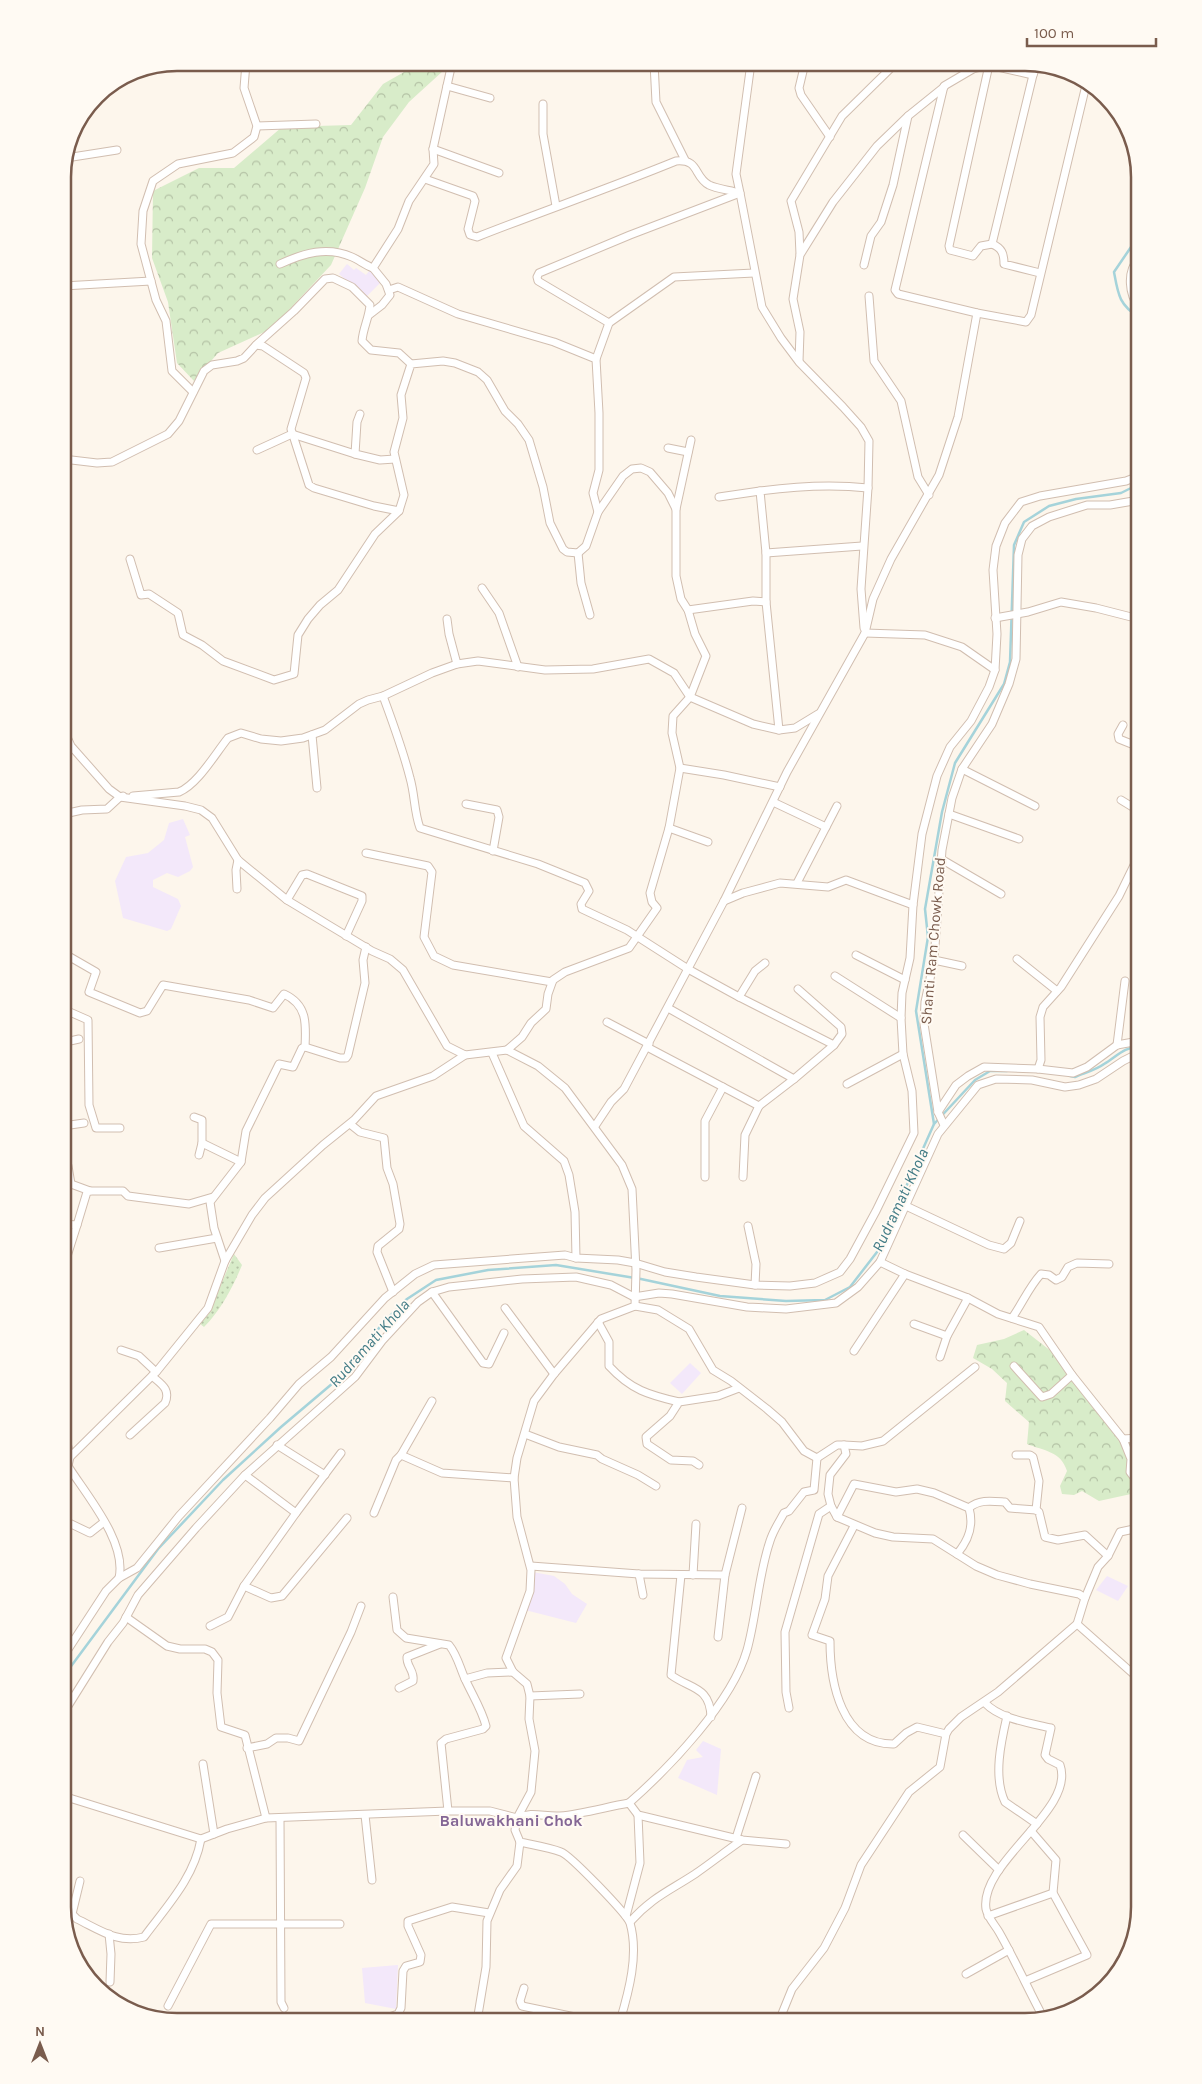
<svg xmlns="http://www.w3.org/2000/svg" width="1202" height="2084" font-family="Karla,sans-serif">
<defs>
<pattern id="green-dots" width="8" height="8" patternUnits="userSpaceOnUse" patternTransform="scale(1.25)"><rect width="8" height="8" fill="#d8ecc9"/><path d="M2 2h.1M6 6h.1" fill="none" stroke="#b4c2a5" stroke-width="1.8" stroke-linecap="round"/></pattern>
<pattern id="forest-crowns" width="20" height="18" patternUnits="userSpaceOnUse" patternTransform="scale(1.25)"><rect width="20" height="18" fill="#d8ecc9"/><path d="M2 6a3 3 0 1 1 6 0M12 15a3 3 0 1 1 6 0" fill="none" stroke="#b4c2a5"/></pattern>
</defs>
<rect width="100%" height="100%" fill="#fdf6ec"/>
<g fill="#f3e8fa">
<path d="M347 264 354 270 356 268 366 275 370 270 381 282 366 297 339 274Z"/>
<path d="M183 819 190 835 185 837 193 867 190 871 178 877 167 873 153 880V887L178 899 181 906 171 929 167 931 123 918 115 881 126 857 148 853 164 840 169 823Z"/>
<path d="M690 1363 701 1373 682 1394 670 1383Z"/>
<path d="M533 1572 554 1576 565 1584 572 1594 587 1604 576 1623 525 1610Z"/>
<path d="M1107 1576 1128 1586 1118 1601 1096 1590Z"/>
<path d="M703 1741 721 1749 717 1795 678 1778 687 1760 703 1757 696 1750Z"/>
<path d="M398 1965 396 2009 365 2003 362 1968Z"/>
</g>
<path fill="url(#green-dots)" d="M234 1254 242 1265C233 1287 221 1310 204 1327L199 1323 208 1315Z"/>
<g fill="url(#forest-crowns)">
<path d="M420 63H443V71L409 102 383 137 365 188 331 265 271 329 218 353 194 381 177 363 168 302 152 258 153 191 199 168H234L282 127 351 125 383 84Z"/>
<path d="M1024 1330 1065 1362 1119 1431 1139 1447V1522L1136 1518 1131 1494 1099 1501 1082 1491 1074 1495 1062 1494 1060 1486 1067 1471C1061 1451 1044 1451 1027 1444L1029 1422 1005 1401 1007 1383 992 1369 973 1358 977 1345 1004 1339Z"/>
</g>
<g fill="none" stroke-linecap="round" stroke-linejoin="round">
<g stroke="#a5d3da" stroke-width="2.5">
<path d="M1139 317C1119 305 1118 294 1114 272L1131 247 1139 239"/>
<path d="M1070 1076 1075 1077C1084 1073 1096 1070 1104 1064 1116 1057 1125 1046 1139 1047"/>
<path d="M934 1124 916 1011 928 937 925 909 942 812 955 763 1004 684 1010 662 1014 545 1024 522 1049 506 1076 499 1121 493 1139 484"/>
<path d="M63 1680 69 1669 158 1549 223 1480 281 1427 346 1372 382 1324 407 1299 436 1280 488 1270 556 1265 641 1279 720 1296 786 1301 825 1300 850 1287 877 1252 934 1124 975 1080 990 1071H1007"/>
</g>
<defs>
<g id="street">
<path d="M654 63 656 102 685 160"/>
<path d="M805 63 799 88 801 95 830 137"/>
<path d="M989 65 949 246 950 250 973 256 981 246 992 244C1002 248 1004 254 1004 264L1040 273"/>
<path d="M1033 75 1037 64"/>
<path d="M447 86 490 98"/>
<path d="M543 104V134L556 206"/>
<path d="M257 126 316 124"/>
<path d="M433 149 499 173"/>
<path d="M66 158 117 150"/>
<path d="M425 179 473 196 475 201 468 229 470 235 477 237C543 211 610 188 676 161 700 159 693 176 709 185 717 189 730 190 740 193L762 307 781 338 799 362 843 407 861 427 869 441 868 488 861 589 864 628"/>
<path d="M992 244 1033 75 989 65 973 69 944 86 895 290 898 294 977 313 1026 322 1031 315 1087 81"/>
<path d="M800 254 799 232 791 201 842 116 896 63"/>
<path d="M280 264C304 253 327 246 352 257 359 260 365 265 373 268"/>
<path d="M864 265 871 236 881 222 893 185 908 116 944 87"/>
<path d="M63 286 151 281"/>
<path d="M389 290 398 287 458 314 554 342 596 359 599 413V470L593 493 598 512"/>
<path d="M869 296 874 361 901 401 918 477 929 495"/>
<path d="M1139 308C1129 294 1126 272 1139 258"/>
<path d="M369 315 382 305 390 295 386 284 373 268 398 229 409 201 434 164 433 149 452 63"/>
<path d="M609 323 538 281 537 277 539 273 630 235 740 193 736 174 751 63"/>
<path d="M256 345 294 311 325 279 333 278 352 287 370 305C369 318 363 328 362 341L371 350 399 353 411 364"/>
<path d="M596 359 609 323 674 277 754 273"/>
<path d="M799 361 800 332 793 299 800 255 833 202 877 146 908 116"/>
<path d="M193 392 172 371 166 321 156 300 141 244 143 211 153 181 178 164 233 153 254 137 257 126 244 88 246 63"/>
<path d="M360 414 357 422 355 454 380 460 395 459"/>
<path d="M668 448 688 452"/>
<path d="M257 450 292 434 355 454"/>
<path d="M63 459 97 463 112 462 168 434 179 421 204 371 212 365 237 361 244 358 256 345 263 346 304 373 306 378 291 429 309 485 314 488 374 506 399 511 404 495 394 452 403 418 401 395 411 364 443 361 455 363 478 372 487 380 505 411 518 424 529 440 543 487 550 523 563 549 567 552 578 553 586 546 598 512 623 476 632 469 641 468 650 472 668 493 676 509V576L681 599 688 610 695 634 706 656 690 697 673 716 672 733 680 768 669 828 650 893 652 902 657 908 629 948 565 972 553 980 548 994 546 1009 531 1023 522 1037 507 1050"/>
<path d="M719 497 760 491"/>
<path d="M676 509 691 440"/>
<path d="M578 553 581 583 590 615"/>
<path d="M766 553 862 546"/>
<path d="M130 559 141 595 149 594 178 613 183 635 202 645 223 661 274 680 294 674 298 635 308 619 320 605 338 590 375 534 399 511"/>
<path d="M482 588 499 613 518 667"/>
<path d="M688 610 753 601 766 602"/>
<path d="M995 618 1028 612 1061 602 1096 608 1139 619"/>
<path d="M447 619 449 634 457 664"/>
<path d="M865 633 925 635 962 647 995 670"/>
<path d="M383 696C393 723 403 750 410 778 415 795 414 812 420 828L538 864 585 883 589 891 581 904 582 909 627 930 688 969 739 997 755 971 765 963"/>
<path d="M1123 725 1118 734 1119 739 1139 747"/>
<path d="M63 728 71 746 109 789 120 797 185 806 201 810 212 818 238 860 287 900 372 951 390 959 403 970 447 1046 465 1055 507 1050 538 1066 565 1088 622 1165 632 1189 636 1270 635 1306 601 1319 554 1374 534 1401 517 1458 514 1478 517 1517 531 1570 530 1591 506 1658 513 1672 527 1684 530 1696 529 1719 535 1751 531 1792 517 1818 515 1830 520 1842C533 1845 548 1847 561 1852 570 1855 627 1914 630 1923 639 1954 629 1991 620 2021"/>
<path d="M779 730 766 602V553L760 491C797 486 831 484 868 488"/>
<path d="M312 735 317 788"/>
<path d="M680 768 724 775 780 787"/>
<path d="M962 769 1035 806"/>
<path d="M133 796 179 792C198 784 215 754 228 738L241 733 261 739 281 741 303 738 325 730 359 704 368 700 383 696 432 673 457 664 478 661 545 670 593 669 649 659 674 673 690 697 753 724 779 730 795 728 818 714"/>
<path d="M1121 800 1139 811"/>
<path d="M773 802 826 827"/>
<path d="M466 804 497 810 499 817 493 851"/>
<path d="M949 814 1019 839"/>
<path d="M63 816 64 814 82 810 107 809 120 797 123 796"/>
<path d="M669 828 708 842"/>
<path d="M366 853 428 866 432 872 424 937 434 956 453 965 552 982"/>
<path d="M941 859 1001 894"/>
<path d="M797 883 837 806"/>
<path d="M237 889 236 870 238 860"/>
<path d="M287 900 302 875 307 874 362 896V901L346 936"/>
<path d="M724 901 743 893 780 883 828 887 846 880 913 905"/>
<path d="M63 953 96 972 89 992 140 1013 147 1011 163 985 249 1000 273 1008 284 994C308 1005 306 1025 305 1047"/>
<path d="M856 955 905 980"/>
<path d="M1017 959 1057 991"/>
<path d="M934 960 962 966"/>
<path d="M835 976 901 1018"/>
<path d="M739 997 834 1045"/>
<path d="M668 1008 794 1079 759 1106 745 1135 743 1177"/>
<path d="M63 1009 88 1020 89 1105 96 1128H120"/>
<path d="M607 1022 649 1044"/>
<path d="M1117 1045 1125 981"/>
<path d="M63 1047 70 1041 79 1039"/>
<path d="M647 1047 759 1106"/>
<path d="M492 1053 524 1126 564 1161 569 1175 575 1212 576 1258"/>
<path d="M1038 1069 1041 1060 1040 1017 1043 1007 1061 987 1119 896 1139 855"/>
<path d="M794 1079 834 1045 842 1034 841 1027 798 989"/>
<path d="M847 1084 903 1054"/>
<path d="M938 1112 956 1085 968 1076 984 1067 1038 1069 1073 1073 1087 1067 1117 1045 1139 1041"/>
<path d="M194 1117 202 1120V1143L241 1162"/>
<path d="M350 1124 360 1132 384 1138 387 1168 393 1184 400 1224 399 1229 378 1246 377 1252 393 1292"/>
<path d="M944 1125 938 1112 924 1024 925 1002 934 960 942 850 952 798 962 769 992 724 1009 684 1016 659 1018 555 1022 539 1032 526 1049 517 1087 505H1110L1139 500"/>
<path d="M63 1126 84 1123"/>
<path d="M595 1126 611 1102 624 1089 724 901 787 772 865 633 873 599 891 559 939 475 958 417 977 313"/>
<path d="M199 1155 202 1143"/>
<path d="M63 1156 68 1166 71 1184 90 1191"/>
<path d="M705 1177V1121L723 1087"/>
<path d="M906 1206 989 1245 1004 1249 1011 1243 1020 1221"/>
<path d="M77 1225 87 1192 90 1191H123L128 1196 189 1204 213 1197"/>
<path d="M748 1226 756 1264 755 1285"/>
<path d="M159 1248 217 1238"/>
<path d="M225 1261 214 1228 210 1202 241 1162 246 1131 279 1064 293 1067 302 1048 305 1047 340 1058H346L348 1055 365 983 363 960 366 947"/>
<path d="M880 1262 905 1274 968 1298 998 1314 1039 1327 1072 1375 1123 1439 1131 1459 1130 1472 1133 1476 1139 1477"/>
<path d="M63 1292V1269L77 1225 63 1224"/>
<path d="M432 1292 483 1363 489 1364 504 1333"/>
<path d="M635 1306 658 1310 689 1329 713 1370 731 1381 767 1409 782 1422 804 1451 817 1458 837 1445H844L846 1454 830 1475 828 1494 831 1506 837 1517 875 1533 893 1537 933 1539 976 1566 997 1575 1030 1584 1079 1594 1085 1598 1077 1624 998 1692 961 1717 949 1729 946 1734 940 1767 909 1792 861 1865 845 1908 824 1948 792 1989 779 2021"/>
<path d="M505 1308 554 1374"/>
<path d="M1012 1318C1022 1304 1029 1287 1041 1274L1049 1275 1056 1280 1062 1277 1068 1267 1077 1263 1109 1264"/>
<path d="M598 1322 609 1342V1366C631 1390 649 1395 679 1402"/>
<path d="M914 1324 947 1336"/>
<path d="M121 1350 139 1356 156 1372"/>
<path d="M854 1351 905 1274"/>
<path d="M940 1357 947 1336 968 1298"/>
<path d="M1014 1366 1042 1397 1051 1394 1072 1375"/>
<path d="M63 1423 70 1457"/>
<path d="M525 1434 559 1447 597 1455 602 1459 638 1475 656 1486"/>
<path d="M130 1435 165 1403C171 1389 161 1384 152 1376"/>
<path d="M1123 1439 1139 1438"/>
<path d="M277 1445 325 1475"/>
<path d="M844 1445 862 1446 883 1441 975 1367"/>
<path d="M401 1455 442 1473 514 1478"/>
<path d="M1016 1455H1030L1033 1457 1039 1481 1036 1510"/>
<path d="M699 1465 693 1461 671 1460 647 1444 646 1437 670 1416 679 1402 718 1396 739 1388"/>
<path d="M245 1475 296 1513 341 1453"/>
<path d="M296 1513 244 1586 271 1598 282 1596 347 1518"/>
<path d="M374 1513 396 1460 401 1455 432 1401"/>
<path d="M837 1517 854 1484 896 1492 917 1489 934 1493 969 1508C979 1499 992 1501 1005 1502L1010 1508 1036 1510 1039 1512 1045 1537 1058 1540 1085 1535 1108 1556"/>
<path d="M63 1524 67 1522 90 1533 104 1522"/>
<path d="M854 1526 828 1576 825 1599 812 1635 830 1641C830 1682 841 1745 894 1744L906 1733 917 1727 946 1734"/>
<path d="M957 1554C969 1540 974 1526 969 1508"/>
<path d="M531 1566 639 1574 725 1575 718 1637"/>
<path d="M639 1574 643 1595"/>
<path d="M681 1575 671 1675C690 1689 710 1686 711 1717"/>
<path d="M693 1575 696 1524"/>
<path d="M725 1575 742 1508"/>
<path d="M119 1578C127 1542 87 1496 68 1466L70 1457 157 1371 208 1308 225 1261 252 1215 265 1198 323 1145 354 1120 376 1096 433 1076 465 1055"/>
<path d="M393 1597 397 1630 406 1638 449 1645C458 1656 460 1669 466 1681 473 1696 482 1710 486 1726L483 1729 446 1739 441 1743 448 1811"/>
<path d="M1085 1598 1098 1567 1108 1556 1120 1532 1134 1529"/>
<path d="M126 1617 167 1646 180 1649H205L212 1652 218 1660 217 1693 221 1727 245 1735 266 1818 448 1811H490L517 1818C532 1811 544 1817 560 1816 583 1814 606 1807 629 1803L638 1815 742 1840 786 1844"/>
<path d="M1077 1624 1139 1679"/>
<path d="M210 1626 228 1617 244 1586"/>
<path d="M63 1657 106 1591 119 1578 137 1568 179 1516 270 1418 299 1384 331 1357 385 1298 415 1274 434 1265 565 1255 576 1258 618 1260 635 1263 665 1272 696 1277 755 1285 790 1286 815 1283 840 1272 850 1259 876 1211 914 1133 912 1091 903 1054 901 1018 902 993 910 958 913 905 922 834 937 776 950 747 971 721 989 687 995 670 997 634 993 570 996 546 1005 523 1021 502 1040 496 1126 481 1139 476"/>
<path d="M465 1679 487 1673 513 1672"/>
<path d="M399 1688 413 1681C415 1671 406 1666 407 1657L440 1644"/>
<path d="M530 1696 580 1694"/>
<path d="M985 1703C1000 1719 1030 1723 1051 1728L1045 1755 1048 1759 1060 1765C1076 1810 979 1862 986 1909 988 1918 995 1925 999 1932 1015 1960 1028 1989 1043 2017"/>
<path d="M789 1708 786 1692 785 1632 819 1514 831 1506"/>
<path d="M63 1714 108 1642 123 1623 138 1595 196 1528 245 1475 355 1377 382 1341 418 1302 432 1292 449 1287 477 1284 522 1279 576 1277 611 1285 634 1297 659 1293 672 1294 747 1307 786 1309 836 1303 858 1287 880 1262 938 1134 978 1085 996 1079 1032 1080 1065 1087 1079 1085 1096 1079 1123 1061 1133 1056H1139"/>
<path d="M1007 1716C1001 1742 993 1777 1005 1802L1037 1824"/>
<path d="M247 1748 267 1744 276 1738H288L299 1741 351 1632 361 1606"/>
<path d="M203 1764 214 1834"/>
<path d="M63 1796 201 1839 227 1829 266 1818"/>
<path d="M629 1803C670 1767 732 1702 747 1650 757 1614 758 1576 770 1541 773 1531 779 1522 784 1513L789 1511 804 1492 814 1490 817 1458"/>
<path d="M365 1815 372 1880"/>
<path d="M280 1819 281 2002 284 2008"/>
<path d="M963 1835 999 1870"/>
<path d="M736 1838 756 1776"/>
<path d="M80 1881 72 1914 77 1919C100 1930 118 1944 144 1937 167 1906 194 1878 201 1839"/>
<path d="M626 1916 640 1863 638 1815"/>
<path d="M988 1916 1053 1893"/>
<path d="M630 1922C651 1898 669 1891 695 1874 711 1863 726 1851 742 1840"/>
<path d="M109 1934 111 1954 110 1982"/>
<path d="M966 1974 1009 1950"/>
<path d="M1025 1981 1087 1955 1053 1893 1056 1860 1031 1831"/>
<path d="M524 1988 520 2001 522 2006 575 2017 619 2021"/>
<path d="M168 2006 211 1924H340"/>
<path d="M385 2021 389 2017 398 2014 401 2008 403 1971 406 1966 420 1962 421 1955 408 1926V1921L452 1907 489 1913"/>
<path d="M477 2021 486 1967 487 1921 500 1890 517 1866 520 1842"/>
</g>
</defs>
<use href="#street" stroke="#d1beb0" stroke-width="9"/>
<use href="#street" stroke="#fff" stroke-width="7"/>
</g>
<g text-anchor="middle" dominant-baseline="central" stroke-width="4" stroke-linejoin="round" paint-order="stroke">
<g font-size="15" fill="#7a5c4d" stroke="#fffaf3">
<text transform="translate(933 941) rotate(-85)">Shanti Ram Chowk Road</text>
</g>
<g font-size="16" font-style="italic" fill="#437c86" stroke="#fffaf3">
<text transform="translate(900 1200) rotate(-65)">Rudramati Khola</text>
<text transform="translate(369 1343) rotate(-48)">Rudramati Khola</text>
</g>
<g font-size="16" font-weight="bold" fill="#846695" stroke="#fffaf3">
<text x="511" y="1820">Baluwakhani Chok</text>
</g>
</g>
<path d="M0 0H1202V2084H0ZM177 71H1025A106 106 0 0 1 1131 177V1907A106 106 0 0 1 1025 2013H177A106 106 0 0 1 71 1907V177A106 106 0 0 1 177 71Z" fill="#fffaf3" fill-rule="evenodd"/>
<path fill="none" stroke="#7a5c4d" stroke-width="2.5" d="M177 71H1025A106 106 0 0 1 1131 177V1907A106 106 0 0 1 1025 2013H177A106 106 0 0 1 71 1907V177A106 106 0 0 1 177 71Z"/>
<g transform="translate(40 2044)" stroke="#fffaf3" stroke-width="4" paint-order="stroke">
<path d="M0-4L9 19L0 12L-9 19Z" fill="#7a5c4d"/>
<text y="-8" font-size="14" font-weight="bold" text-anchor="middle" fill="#7a5c4d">N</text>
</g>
<path d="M1027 38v8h129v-8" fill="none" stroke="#7a5c4d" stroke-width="2.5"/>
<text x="1034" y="38" font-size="15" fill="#7a5c4d" stroke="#fffaf3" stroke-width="4" paint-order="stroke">100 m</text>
</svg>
